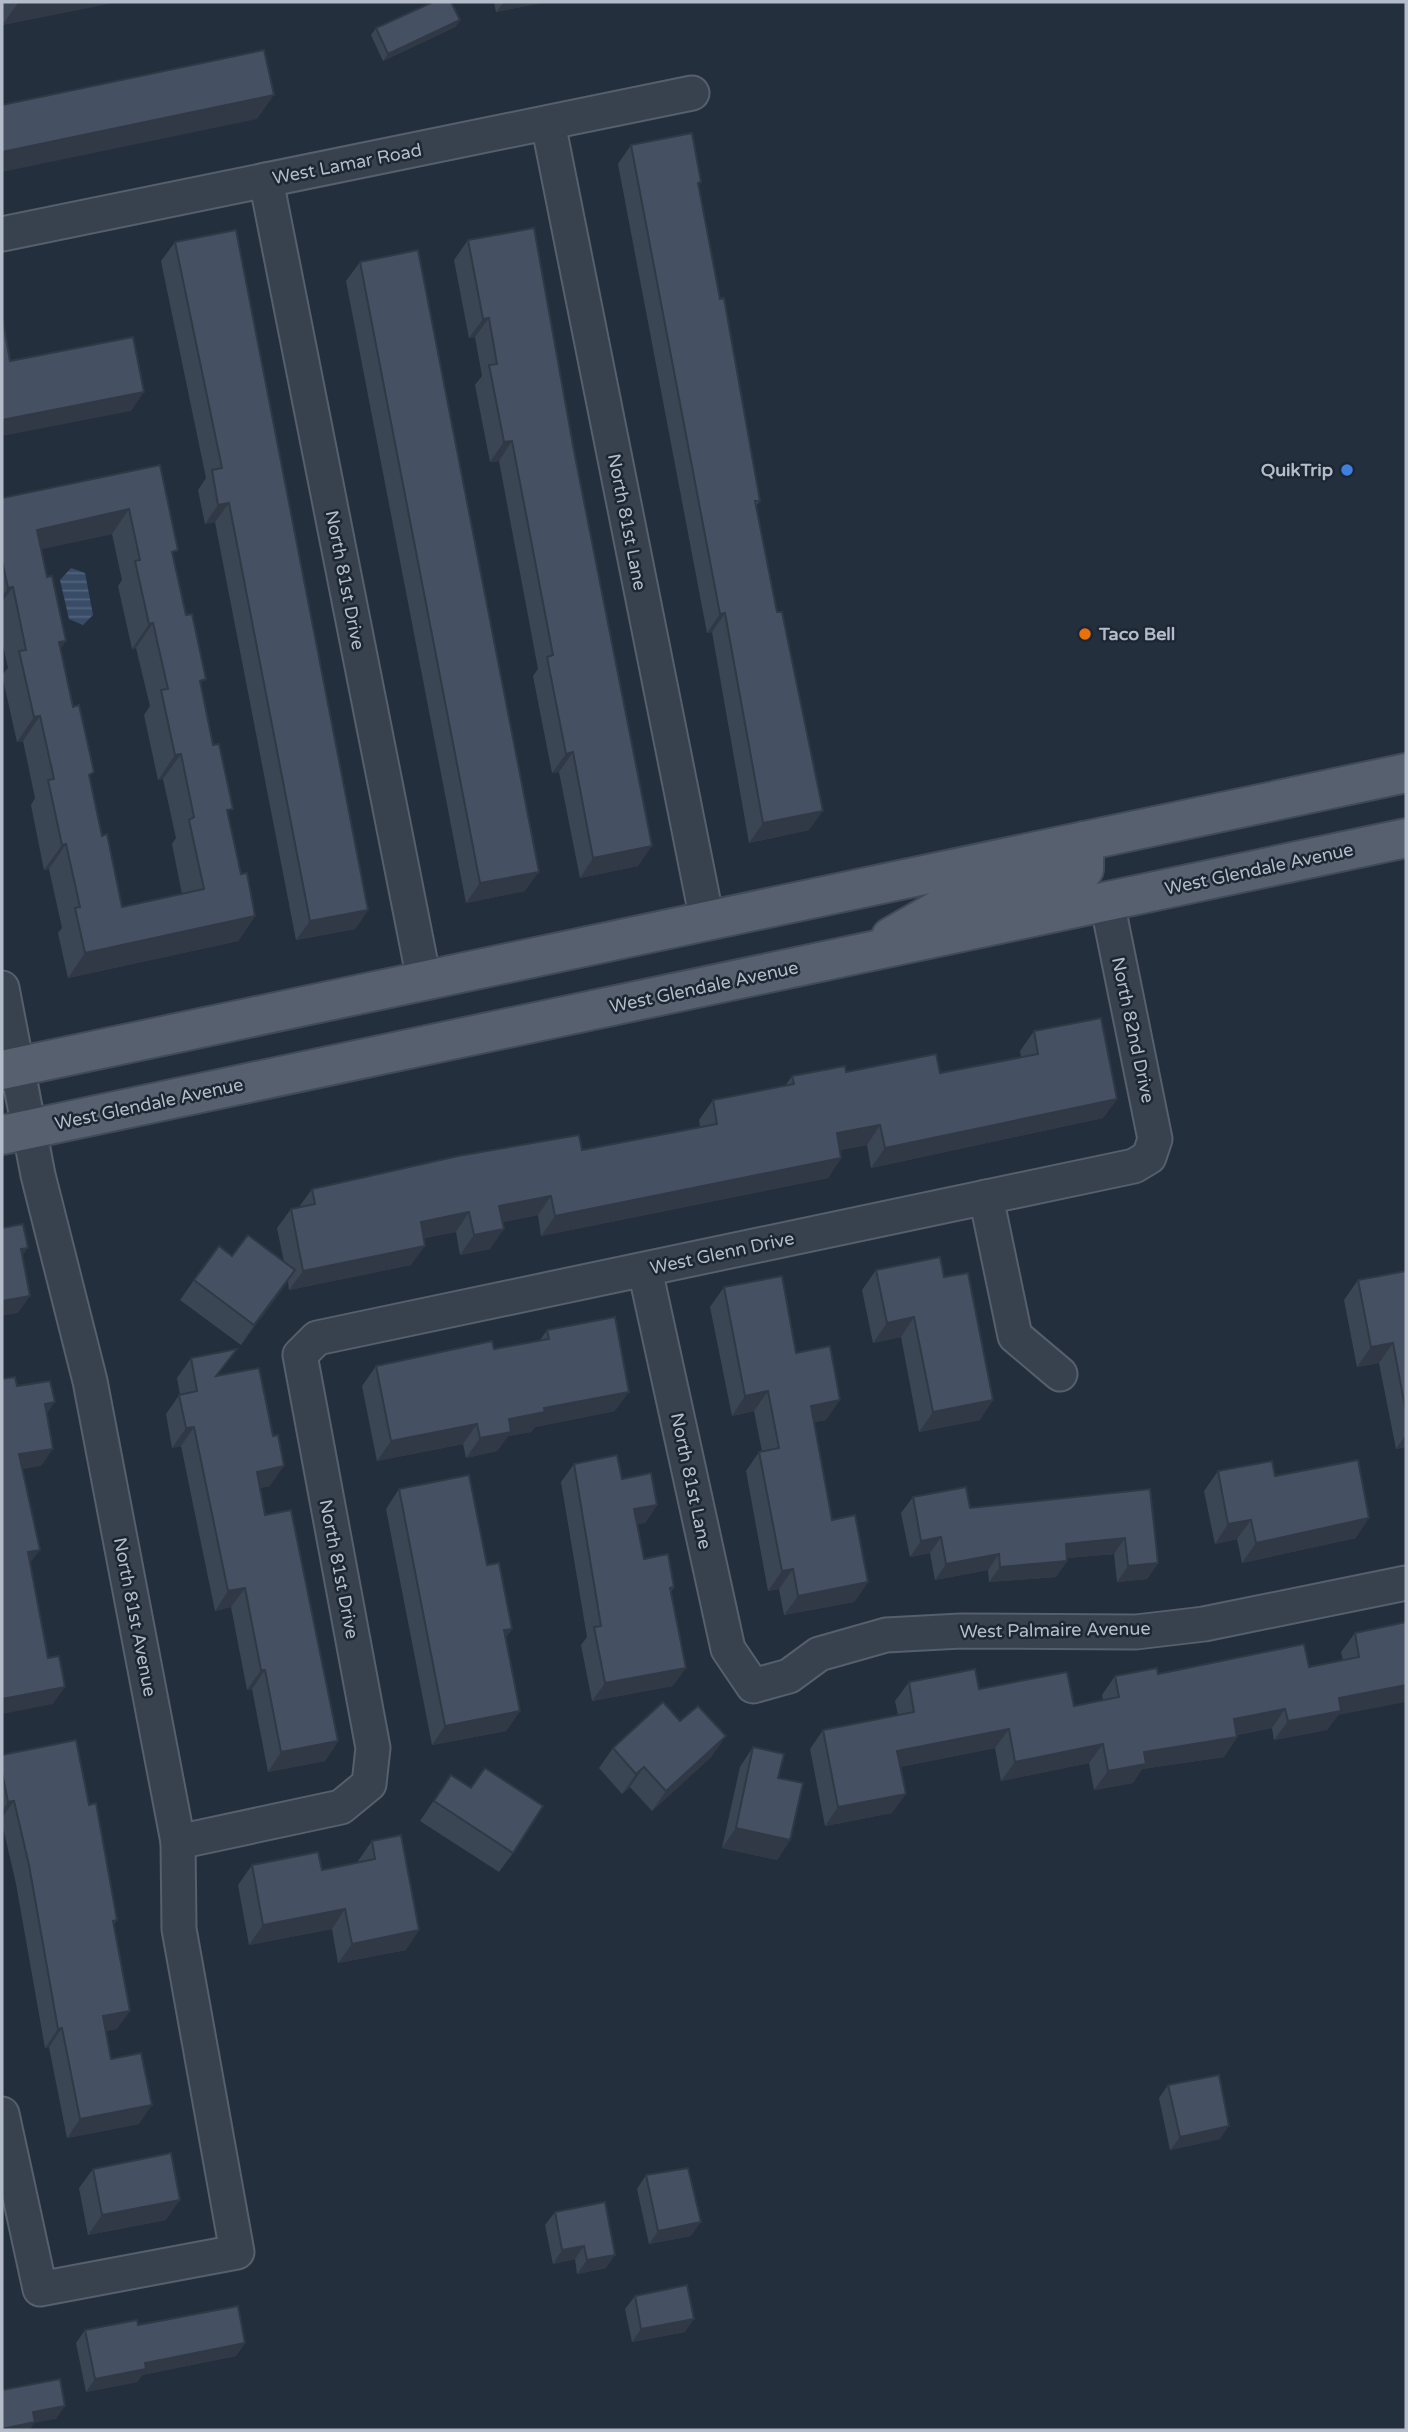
<svg xmlns="http://www.w3.org/2000/svg" width="1408" height="2432" font-family="'Varela Round',sans-serif">
<defs>
<pattern id="water-rules" width="6" height="5" patternUnits="userSpaceOnUse" patternTransform="scale(1.75)"><rect width="6" height="5" fill="#394c67"/><path d="M0 2.5h6" fill="none" stroke="#53647b"/></pattern>
</defs>
<rect width="100%" height="100%" fill="#242f3e"/>
<path fill="url(#water-rules)" d="M71 568 85 573 93 615 83 625 69 619 60 580Z"/>
<g fill="none" stroke-linecap="round" stroke-linejoin="round">
<defs>
<g id="minor">
<path d="M548 123 707 920"/>
<path d="M266 180 424 980"/>
<path d="M2 234 692 93"/>
<path d="M2 988 38 1175 90 1381 178 1842 179 1929 237 2252 40 2289 2 2114"/>
<path d="M986 1197 1015 1336 1060 1374"/>
<path d="M645 1270 728 1649 753 1686 789 1676 819 1654 886 1635 961 1631 1136 1632 1204 1624 1406 1583"/>
<path d="M178 1842 341 1807 369 1784 373 1748 300 1355 317 1338 1134 1166 1149 1157 1155 1139 1107 902"/>
</g>
<g id="major">
<path d="M891 937 940 909 1078 877 1084 869V841"/>
<path d="M2 1070 1406 773"/>
<path d="M2 1135 1406 838"/>
</g>
</defs>
<use href="#minor" stroke="#565f6c" stroke-width="37"/>
<use href="#major" stroke="#414a57" stroke-width="42"/>
<use href="#minor" stroke="#38414e" stroke-width="33"/>
<use href="#major" stroke="#56606e" stroke-width="38"/>
</g>
<g fill="#3b4654" fill-rule="evenodd">
<path d="M2 2H117L2 25Z"/>
<path d="M494 2H546L496 12Z"/>
<path d="M460 20 455 27 383 61 371 35 376 28Z"/>
<path d="M631 145 698 186 760 501 756 506 809 830 749 843 712 632 707 633 618 164Z"/>
<path d="M468 240 638 866 580 878 559 772 552 773 533 676 538 669 499 461 490 462 475 385 482 376 475 337 469 338 454 260Z"/>
<path d="M175 242 368 910 355 929 296 940 215 522 205 524 198 490 206 478 161 261Z"/>
<path d="M360 262 525 891 466 903 346 281Z"/>
<path d="M160 465 173 557 241 874 255 916 238 941 68 978 58 933 62 928 49 869 44 870 31 805 35 798 23 741 17 742 2 675 8 668 2 641V498ZM112 534 122 580 118 586 132 649 136 648 150 706 144 715 158 780 163 779 176 838 172 844 182 894 122 907 102 836 61 649 41 549Z"/>
<path d="M1034 1031 1117 1099 1103 1118 871 1168 867 1145 840 1150 841 1158 828 1178 541 1236 538 1215 503 1222 490 1249 460 1255 456 1232 424 1238 411 1265 289 1290 288 1281 241 1345 180 1300 194 1280 232 1256 284 1262 277 1228 291 1209 299 1207 312 1189 582 1150 700 1127 699 1120 713 1100 785 1086 792 1076 846 1072 940 1073 1021 1057 1020 1051Z"/>
<path d="M876 1270 944 1277 980 1420 919 1432 901 1337 873 1343 862 1290Z"/>
<path d="M1406 1271V1447L1396 1449 1379 1363 1357 1367 1344 1300 1358 1280Z"/>
<path d="M724 1287 796 1353 826 1420 814 1422 832 1520 868 1582 854 1602 784 1615 779 1589 768 1591 746 1471 759 1452 762 1451 754 1411 732 1416 710 1307Z"/>
<path d="M547 1330 615 1411 535 1427 531 1432 508 1436 497 1451 466 1458 463 1444 377 1461 362 1386 376 1366 494 1349 540 1340Z"/>
<path d="M191 1358 217 1376 270 1486 260 1488 265 1515 338 1741 325 1761 268 1772 252 1689 247 1690 231 1607 215 1611 181 1446 172 1448 166 1414 180 1394 177 1378Z"/>
<path d="M574 1464 622 1479 657 1505 645 1523 637 1524 644 1559 674 1587 671 1592 673 1686 592 1701 581 1645 587 1637 561 1482Z"/>
<path d="M1218 1471 1275 1476 1356 1538 1242 1563 1237 1539 1215 1544 1204 1491Z"/>
<path d="M399 1489 487 1565 512 1629 506 1637 520 1711 506 1731 432 1745 386 1509Z"/>
<path d="M1150 1489 1158 1563 1147 1579 1117 1582 1114 1554 1067 1558V1561L1056 1577 989 1582 988 1570 935 1580 930 1553 910 1557 901 1513 913 1497 970 1508Z"/>
<path d="M1406 1622 1327 1730 1274 1740 1272 1728 1237 1735V1737L1224 1757 1142 1769 1133 1783 1094 1790 1089 1763 1001 1781 995 1748 900 1767 892 1813 825 1826 810 1749 823 1730 898 1715 895 1701 909 1682 979 1689 1074 1706 1103 1700 1102 1695 1115 1676 1309 1667 1343 1660 1341 1652 1355 1633Z"/>
<path d="M753 1747 778 1778 790 1840 777 1860 722 1848 740 1767Z"/>
<path d="M613 1748 712 1756 652 1811 630 1787 622 1794 599 1768Z"/>
<path d="M2 1755 89 1805 117 1920 113 1925 117 2029 106 2031 111 2059 139 2124 67 2138 49 2047 45 2048 16 1884 2 1823Z"/>
<path d="M485 1768 513 1853 499 1872 420 1821 451 1775 471 1788Z"/>
<path d="M372 1841 406 1950 338 1963 332 1929 249 1945 238 1885 252 1865 322 1870 358 1863V1861Z"/>
<path d="M1168 2085 1220 2139 1170 2150 1159 2098Z"/>
<path d="M93 2169 166 2220 88 2235 79 2188Z"/>
<path d="M646 2175 691 2236 649 2244 637 2189Z"/>
<path d="M555 2212 606 2268 577 2274 575 2259 553 2264 545 2225Z"/>
<path d="M635 2296 685 2332 632 2342 625 2309Z"/>
<path d="M138 2325 245 2343 236 2356 142 2375 137 2382 86 2392 76 2343 85 2330Z"/>
</g>
<g fill="#303945">
<path d="M19 2H117L2 25Z"/>
<path d="M504 2H546L496 12Z"/>
<path d="M460 20 455 27 383 61 388 54Z"/>
<path d="M274 95 257 119 2 172V152Z"/>
<path d="M489 318 475 337 469 338 483 319Z"/>
<path d="M144 392 131 411 2 436V420Z"/>
<path d="M512 441 499 461 490 462 504 442Z"/>
<path d="M229 503 215 522 205 524 218 505Z"/>
<path d="M129 509 112 534 19 554 37 530Z"/>
<path d="M13 587 2 602V596L8 588Z"/>
<path d="M725 613 712 632 707 633 720 614Z"/>
<path d="M153 623 136 648 132 649 149 624Z"/>
<path d="M66 641 49 665 59 642Z"/>
<path d="M40 716 23 741 17 742 34 717Z"/>
<path d="M573 752 559 772 552 773 566 754Z"/>
<path d="M181 754 163 779 158 780 175 755Z"/>
<path d="M823 811 809 830 749 843 763 823Z"/>
<path d="M66 844 49 869 44 870 62 845Z"/>
<path d="M652 846 638 866 580 878 593 858Z"/>
<path d="M539 872 525 891 466 903 480 883Z"/>
<path d="M368 910 355 929 296 940 310 921Z"/>
<path d="M255 916 238 941 68 978 85 953Z"/>
<path d="M1117 1099 1103 1118 871 1168 885 1148Z"/>
<path d="M880 1125 867 1145 823 1153 837 1133Z"/>
<path d="M841 1158 828 1178 541 1236 555 1216Z"/>
<path d="M551 1196 538 1215 486 1225 499 1206Z"/>
<path d="M469 1212 456 1232 407 1242 421 1222Z"/>
<path d="M504 1229 490 1249 460 1255 474 1235Z"/>
<path d="M425 1246 411 1265 289 1290 303 1271Z"/>
<path d="M28 1248 16 1265 21 1249Z"/>
<path d="M295 1270 282 1290 241 1345 254 1325Z"/>
<path d="M30 1296 18 1313 2 1316V1301Z"/>
<path d="M914 1317 901 1337 873 1343 887 1323Z"/>
<path d="M1393 1343 1379 1363 1357 1367 1371 1347Z"/>
<path d="M768 1391 754 1411 732 1416 745 1396Z"/>
<path d="M629 1392 615 1411 535 1427 531 1432 508 1436 497 1451 466 1458 480 1438 509 1419 544 1408Z"/>
<path d="M840 1400 826 1420 797 1425 811 1406Z"/>
<path d="M993 1400 980 1420 919 1432 933 1412Z"/>
<path d="M55 1402 43 1419 45 1404Z"/>
<path d="M477 1424 463 1444 377 1461 391 1441Z"/>
<path d="M194 1427 181 1446 172 1448 186 1428Z"/>
<path d="M1406 1434V1447L1396 1449Z"/>
<path d="M53 1449 41 1466 7 1472 19 1454Z"/>
<path d="M284 1466 270 1486 243 1491 257 1472Z"/>
<path d="M657 1505 645 1523 622 1527 634 1509Z"/>
<path d="M1369 1518 1356 1538 1242 1563 1256 1543Z"/>
<path d="M1251 1520 1237 1539 1215 1544 1228 1524Z"/>
<path d="M941 1537 930 1553 910 1557 921 1541Z"/>
<path d="M1125 1538 1114 1554 1055 1559 1066 1544Z"/>
<path d="M40 1550 27 1567 28 1552Z"/>
<path d="M999 1554 988 1570 935 1580 946 1564Z"/>
<path d="M1067 1561 1056 1577 989 1582 1000 1567Z"/>
<path d="M1158 1563 1147 1579 1117 1582 1128 1566Z"/>
<path d="M793 1569 779 1589 768 1591 782 1571Z"/>
<path d="M868 1582 854 1602 784 1615 798 1596Z"/>
<path d="M245 1588 231 1607 215 1611 228 1591Z"/>
<path d="M512 1629 498 1649 504 1630Z"/>
<path d="M686 1668 673 1686 592 1701 605 1683Z"/>
<path d="M261 1670H265L252 1689 247 1690Z"/>
<path d="M1406 1685V1702L1338 1715 1327 1730 1274 1740 1288 1721 1339 1698Z"/>
<path d="M65 1687 53 1704 2 1714V1699Z"/>
<path d="M1285 1709 1272 1728 1220 1738 1234 1719Z"/>
<path d="M520 1711 506 1731 432 1745 445 1726Z"/>
<path d="M1009 1729 995 1748 884 1770 897 1751Z"/>
<path d="M726 1736 712 1756 652 1811 666 1791Z"/>
<path d="M1237 1737 1224 1757 1142 1769 1133 1783 1094 1790 1108 1771 1144 1752Z"/>
<path d="M338 1741 325 1761 268 1772 281 1752Z"/>
<path d="M1103 1744 1089 1763 1001 1781 1015 1762Z"/>
<path d="M644 1767 630 1787 622 1794 636 1774Z"/>
<path d="M906 1794 892 1813 825 1826 838 1807Z"/>
<path d="M14 1801 2 1818V1811L8 1802Z"/>
<path d="M736 1828 790 1840 777 1860 722 1848Z"/>
<path d="M345 1909 332 1929 249 1945 263 1925Z"/>
<path d="M419 1930 406 1950 338 1963 352 1944Z"/>
<path d="M130 2011 117 2029 90 2034 103 2016Z"/>
<path d="M62 2028 49 2047 45 2048 58 2029Z"/>
<path d="M152 2105 139 2124 67 2138 80 2119Z"/>
<path d="M1229 2126 1220 2139 1170 2150 1180 2137Z"/>
<path d="M180 2200 166 2220 88 2235 102 2215Z"/>
<path d="M701 2222 691 2236 649 2244 658 2231Z"/>
<path d="M584 2246 575 2259 553 2264 562 2250Z"/>
<path d="M615 2255 606 2268 577 2274 587 2260Z"/>
<path d="M694 2319 685 2332 632 2342 641 2329Z"/>
<path d="M245 2343 236 2356 142 2375 137 2382 86 2392 95 2379 145 2363Z"/>
<path d="M65 2406 56 2419 34 2423 30 2430H2V2429L33 2412Z"/>
</g>
<g fill="#455162" stroke="#303945" stroke-width="2" fill-rule="evenodd">
<path d="M433 2H451L460 20 388 54 376 28Z"/>
<path d="M264 50 274 95 2 152V105Z"/>
<path d="M692 133 701 182 698 183 720 299 724 298 760 501H755L777 612H782L823 811 763 823 725 613 720 614 631 145Z"/>
<path d="M534 228 574 451 652 846 593 858 573 752 566 754 547 657 553 655 512 441 504 442 489 365 497 364 489 318 483 319 468 240Z"/>
<path d="M236 230 368 910 310 921 229 503 218 505 212 470 222 468 175 242Z"/>
<path d="M418 250 539 872 480 883 360 262Z"/>
<path d="M2 316 10 361 133 337 144 392 2 420Z"/>
<path d="M160 465 178 550 172 552 186 615 192 614 206 679 200 681 213 745 219 744 233 809 227 810 241 874 247 873 255 916 85 953 75 908 80 907 66 844 62 845 48 780 54 779 40 716 34 717 19 651 26 650 13 587 8 588 2 560V498ZM129 509 140 560 135 561 149 624 153 623 168 689 161 690 175 755 181 754 194 817 189 820 204 889 122 907 107 834 102 836 89 775 94 772 79 705 73 707 59 642 66 641 52 576 47 577 37 530Z"/>
<path d="M1101 1018 1117 1099 885 1148 880 1125 837 1133 841 1158 555 1216 551 1196 499 1206 504 1229 474 1235 469 1212 421 1222 425 1246 303 1271 291 1209 315 1204 312 1189 458 1156 579 1135 582 1150 717 1124 713 1100 794 1084 792 1076 845 1066 846 1072 936 1054 940 1073 1038 1054 1034 1031Z"/>
<path d="M23 1224 28 1248 21 1249 30 1296 2 1301V1228Z"/>
<path d="M248 1235 295 1270 254 1325 194 1280 219 1246 232 1256Z"/>
<path d="M940 1257 944 1277 968 1273 993 1400 933 1412 914 1317 887 1323 876 1270Z"/>
<path d="M1406 1271V1412L1393 1343 1371 1347 1358 1280Z"/>
<path d="M782 1276 796 1353 830 1346 840 1400 811 1406 832 1520 855 1515 868 1582 798 1596 793 1569 782 1571 759 1452 779 1448 768 1391 745 1396 724 1287Z"/>
<path d="M615 1317 629 1392 544 1408 545 1412 509 1419 511 1432 480 1438 477 1424 391 1441 376 1366 492 1341 494 1349 549 1339 547 1330Z"/>
<path d="M237 1349 216 1376 259 1368 273 1436 278 1435 284 1466 257 1472 265 1515 291 1510 338 1741 281 1752 265 1670H261L245 1588 228 1591 194 1427 186 1428 179 1395 197 1391 191 1358Z"/>
<path d="M15 1377 17 1386 50 1381 55 1402 45 1404 53 1449 19 1454 40 1550 28 1552 48 1658 59 1656 65 1687 2 1699V1379Z"/>
<path d="M617 1455 622 1479 651 1473 657 1505 634 1509 644 1559 668 1554 674 1587 670 1588 686 1668 605 1683 594 1627 601 1626 574 1464Z"/>
<path d="M1358 1460 1369 1518 1256 1543 1251 1520 1228 1524 1218 1471 1272 1461 1275 1476Z"/>
<path d="M469 1475 487 1565 499 1563 512 1629 504 1630 520 1711 445 1726 399 1489Z"/>
<path d="M966 1487 970 1508 1150 1489 1158 1563 1128 1566 1125 1538 1066 1544 1067 1561 1000 1567 999 1554 946 1564 941 1537 921 1541 913 1497Z"/>
<path d="M1406 1622V1685L1339 1698 1341 1711 1288 1721 1285 1709 1234 1719 1237 1737 1144 1752 1146 1764 1108 1771 1103 1744 1015 1762 1009 1729 897 1751 906 1794 838 1807 823 1730 914 1712 909 1682 975 1669 979 1689 1067 1672 1074 1706 1119 1697 1115 1676 1157 1668 1158 1674 1304 1644 1309 1667 1359 1657 1355 1633Z"/>
<path d="M663 1702 680 1721 698 1706 726 1736 666 1791 644 1767 636 1774 613 1748Z"/>
<path d="M76 1740 89 1805 96 1803 117 1920 113 1921 130 2011 103 2016 111 2059 141 2053 152 2105 80 2119 62 2028 58 2029 29 1865 14 1801 8 1802 2 1772V1755Z"/>
<path d="M753 1747 784 1754 778 1778 803 1783 790 1840 736 1828Z"/>
<path d="M485 1768 543 1806 513 1853 434 1801 451 1775 471 1788Z"/>
<path d="M401 1835 419 1930 352 1944 345 1909 263 1925 252 1865 318 1852 322 1870 375 1859 372 1841Z"/>
<path d="M1219 2075 1229 2126 1180 2137 1168 2085Z"/>
<path d="M171 2153 180 2200 102 2215 93 2169Z"/>
<path d="M688 2168 701 2222 658 2231 646 2175Z"/>
<path d="M605 2202 615 2255 587 2260 584 2246 562 2250 555 2212Z"/>
<path d="M687 2285 694 2319 641 2329 635 2296Z"/>
<path d="M238 2306 245 2343 145 2363 146 2369 95 2379 85 2330 137 2320 138 2325Z"/>
<path d="M60 2379 65 2406 33 2412 35 2422 2 2429V2390Z"/>
</g>
<circle fill="#3f7fe0" stroke="#1d2633" stroke-width="2.5" cx="1347" cy="470" r="7"/>
<circle fill="#e8710a" stroke="#1d2633" stroke-width="2.5" cx="1085" cy="634" r="7"/>
<g text-anchor="middle" dominant-baseline="central" stroke-width="5" stroke-linejoin="round" paint-order="stroke">
<g font-size="18" fill="#b4bcc9" stroke="#1d2633">
<text transform="translate(347 164) rotate(-11)">West Lamar Road</text>
<text transform="translate(627 522) rotate(79)">North 81st Lane</text>
<text transform="translate(345 580) rotate(79)">North 81st Drive</text>
<text transform="translate(1259 869) rotate(-12)">West Glendale Avenue</text>
<text transform="translate(704 987) rotate(-12)">West Glendale Avenue</text>
<text transform="translate(1133 1030) rotate(78)">North 82nd Drive</text>
<text transform="translate(149 1104) rotate(-12)">West Glendale Avenue</text>
<text transform="translate(722 1253) rotate(-12)">West Glenn Drive</text>
<text transform="translate(691 1481) rotate(78)">North 81st Lane</text>
<text transform="translate(339 1569) rotate(79)">North 81st Drive</text>
<text transform="translate(135 1617) rotate(79)">North 81st Avenue</text>
<text transform="translate(1055 1630) rotate(-1)">West Palmaire Avenue</text>
</g>
<g font-size="18" font-weight="bold" fill="#b4bcc9" stroke="#1d2633" text-anchor="end">
<text x="1333" y="470">QuikTrip</text>
<text x="1099" y="634" text-anchor="start">Taco Bell</text>
</g>
</g>
<rect width="1408" height="2432" fill="none" stroke="#b4bcc9" stroke-width="7"/>
</svg>
